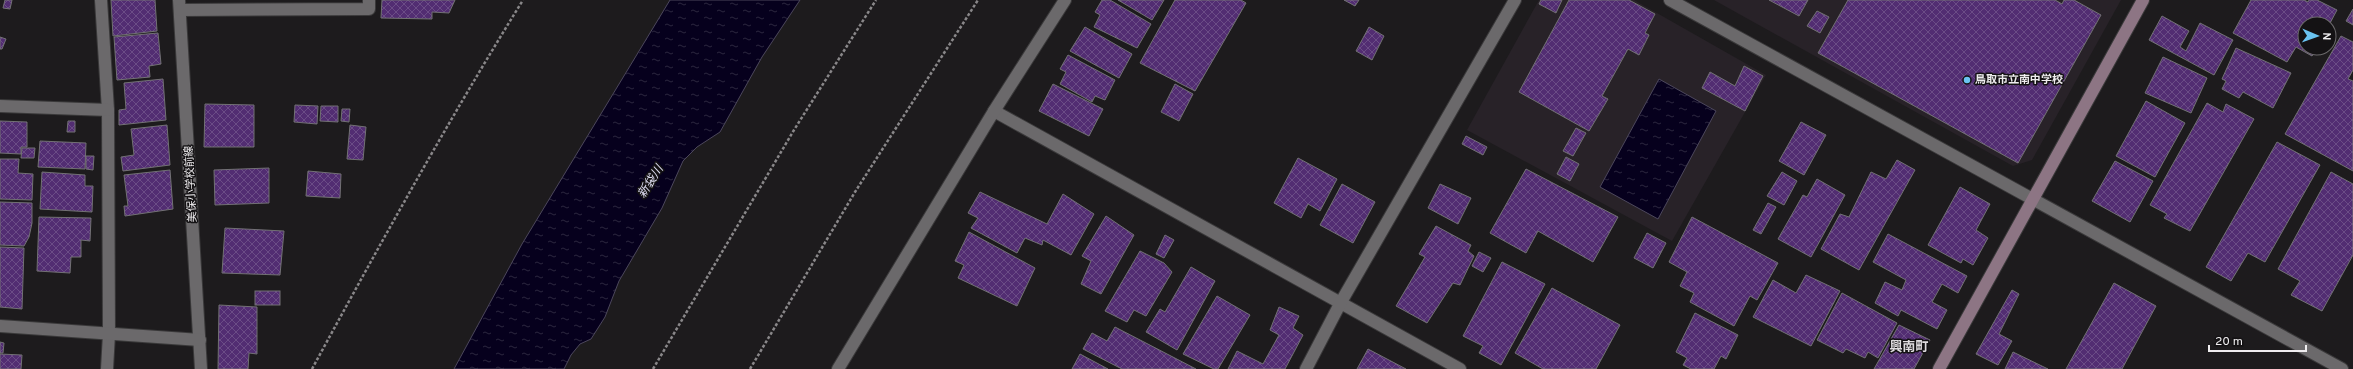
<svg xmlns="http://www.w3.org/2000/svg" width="2353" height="369" font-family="Overpass,'Noto Sans JP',sans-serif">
<defs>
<pattern id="water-ripples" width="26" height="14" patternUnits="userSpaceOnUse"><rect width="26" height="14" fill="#06001d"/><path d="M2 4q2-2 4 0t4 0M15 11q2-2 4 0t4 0" fill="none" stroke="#2b263e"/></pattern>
<pattern id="building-cross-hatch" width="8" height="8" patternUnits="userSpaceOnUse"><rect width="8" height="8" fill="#522d72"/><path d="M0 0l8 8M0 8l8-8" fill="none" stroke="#6b4c86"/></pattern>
</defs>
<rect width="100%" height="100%" fill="#1d1b1d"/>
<g fill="#282228">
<path d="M1539 0H1634L1766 75 1672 241 1467 130Z"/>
<path d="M1714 0H2121L2032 160 2013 166Z"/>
</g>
<g fill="url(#water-ripples)" stroke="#4c475c">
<path d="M670 0H800L762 57 720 132 697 147 683 161 662 208 619 281 605 317 591 339 580 344 571 355 564 369H454L522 244Z"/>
<path d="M1659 79 1716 111 1658 219 1600 187Z"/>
</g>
<g fill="url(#building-cross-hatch)" stroke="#727174">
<path d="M5 0H12L10 9 3 8Z"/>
<path d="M111 0H155L157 31 113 36Z"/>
<path d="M382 0H455L449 13 432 12V19L381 18Z"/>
<path d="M1102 0H1110L1151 24 1137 48 1094 27 1100 15 1095 12Z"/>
<path d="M1118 0H1164L1152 20Z"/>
<path d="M1175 0H1241L1246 3 1195 91 1140 63Z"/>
<path d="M1344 0H1359L1355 6Z"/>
<path d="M1541 0H1562L1556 13 1539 4Z"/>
<path d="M1569 0H1629L1655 14 1645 33 1649 35 1639 55 1628 49 1602 96 1608 99 1589 131 1519 92Z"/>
<path d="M1769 0H1808L1799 16Z"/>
<path d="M1848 0H2055L2062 4 2064 0H2074L2101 15 2018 163 1818 53Z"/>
<path d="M2251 0H2304L2308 2 2309 0H2317L2337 10 2329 25 2305 24V48H2317L2312 56 2296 47 2287 62 2233 33Z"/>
<path d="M2353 9V25L2346 21Z"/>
<path d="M1817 11 1829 17 1820 33 1807 26Z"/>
<path d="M2162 16 2189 31 2180 47 2186 51 2200 23 2233 40 2214 75 2149 40Z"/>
<path d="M1085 27 1132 54 1119 78 1070 51Z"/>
<path d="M1369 27 1384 36 1372 60 1356 51Z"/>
<path d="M158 33 161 64 149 66 150 77 117 80 114 37Z"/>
<path d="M2341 36 2353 42V70L2348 79 2353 81V171L2285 134Z"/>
<path d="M0 37 6 39 2 49H0Z"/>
<path d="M2236 48 2291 73 2273 108 2243 92 2239 98 2222 89 2226 81 2222 79Z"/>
<path d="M1068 55 1115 80 1105 100 1095 96 1092 102 1060 84 1066 72 1060 69Z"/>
<path d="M2163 57 2207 78 2191 113 2145 93Z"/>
<path d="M1744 66 1763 76 1745 111 1702 88 1710 72 1735 86Z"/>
<path d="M163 79 166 120 119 125V110L126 109 124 83Z"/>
<path d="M1053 84 1103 109 1089 136 1039 111Z"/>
<path d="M1175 84 1193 94 1179 121 1161 112Z"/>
<path d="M2146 101 2185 123 2155 177 2116 156Z"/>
<path d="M2207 103 2223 112 2226 104 2254 119 2190 231 2164 218 2167 214 2150 205Z"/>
<path d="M205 104 254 105V147H204Z"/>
<path d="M295 105 318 106 317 124 294 122Z"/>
<path d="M321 106H338V122L320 121Z"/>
<path d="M342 109H350L349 122 341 121Z"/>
<path d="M0 121 27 122V147H21V154L0 153Z"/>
<path d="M68 121H75V132H67Z"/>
<path d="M1801 122 1826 135 1804 175 1779 161Z"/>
<path d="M167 125 170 165 123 171 121 157 134 155 131 129Z"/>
<path d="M350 125 366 127 363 160 347 159Z"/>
<path d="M1576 128 1586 133 1573 156 1563 151Z"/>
<path d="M1466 136 1487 147 1483 155 1462 144Z"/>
<path d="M40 141 86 143 85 169 38 167Z"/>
<path d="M2277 142 2320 165 2265 262 2248 253 2231 281 2206 267Z"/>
<path d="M22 148H35L34 158H21Z"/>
<path d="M86 156H94L93 170 86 169Z"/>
<path d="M1566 157 1579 164 1570 181 1557 174Z"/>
<path d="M1298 158 1337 179 1320 211 1308 204 1301 218 1274 203Z"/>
<path d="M0 159H19L18 173 33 174 32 200 0 199Z"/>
<path d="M1897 160 1915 170 1859 270 1821 249 1840 214 1849 217 1871 172 1886 179Z"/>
<path d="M2115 161 2153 181 2130 222 2092 201Z"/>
<path d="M269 168V203L215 205 214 170Z"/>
<path d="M1526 169 1618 217 1593 262 1538 231 1526 253 1490 233Z"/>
<path d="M170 170 173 209 125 216 124 206H128L124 175Z"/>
<path d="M308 171 341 174 340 198 306 196Z"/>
<path d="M42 172 85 175V186H93L92 212 40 209Z"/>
<path d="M1782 172 1797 181 1784 205 1767 196Z"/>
<path d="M2331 172 2353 184V255L2322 311 2291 295 2300 281 2278 269Z"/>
<path d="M1817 179 1845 195 1811 257 1778 239 1803 195 1807 197Z"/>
<path d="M1342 184 1375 202 1353 243 1320 225Z"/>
<path d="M1440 184 1471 198 1458 224 1428 208Z"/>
<path d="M1960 187 1990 204 1976 230 1988 238 1973 265 1963 259 1961 263 1928 245Z"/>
<path d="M980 192 1047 224 1063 194 1094 214 1071 255 1043 240 1042 245 1025 238 1017 253 971 228 978 218 968 213Z"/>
<path d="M0 202 32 203V223L29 237 24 246 0 245Z"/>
<path d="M1768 203 1776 207 1761 234 1753 230Z"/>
<path d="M1106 216 1134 235 1101 294 1081 284 1091 261 1082 256Z"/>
<path d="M39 217 91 218 90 241 81 240V257H71L70 273 37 271Z"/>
<path d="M1692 217 1778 263 1757 300 1750 296 1734 326 1690 302 1694 293 1680 286 1687 272 1669 262Z"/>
<path d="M1436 226 1471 245 1468 251 1474 256 1460 285 1453 283 1427 323 1396 306 1425 257 1419 254Z"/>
<path d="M225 228 284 231 280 275 222 273Z"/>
<path d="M969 232 1035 268 1017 306 958 278 964 265 955 261Z"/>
<path d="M1647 233 1666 243 1653 268 1634 258Z"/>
<path d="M1888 234 1967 276 1958 293 1942 284 1932 302 1947 310 1937 329 1901 310 1898 316 1875 303 1885 282 1902 290 1906 280 1873 262Z"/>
<path d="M1165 235 1174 240 1164 258 1156 254Z"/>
<path d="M0 247 24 248 22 309 0 307Z"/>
<path d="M1140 251 1164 263 1172 272 1146 316 1134 310 1127 322 1105 311Z"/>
<path d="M1479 252 1491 258 1483 272 1472 266Z"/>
<path d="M1502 262 1545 284 1501 365 1479 353 1483 346 1463 336Z"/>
<path d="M1191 267 1215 281 1177 350 1146 332 1160 309 1165 312Z"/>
<path d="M1806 275 1840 291 1811 346 1753 317 1773 280 1796 293Z"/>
<path d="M2114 283 2156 306 2122 369H2066Z"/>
<path d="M1552 288 1620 325 1596 369H1543L1515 353Z"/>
<path d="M2012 290 2019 294 1999 334 2012 341 1998 365 1976 354Z"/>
<rect x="255" y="291" width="25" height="14"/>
<path d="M1842 293 1897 323 1878 358 1868 352 1865 358 1846 349 1843 353 1817 340Z"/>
<path d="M1217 296 1250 315 1218 369H1214L1183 354Z"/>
<path d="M219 305 257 307V354L249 353 248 369H218Z"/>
<path d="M1279 307 1299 316 1293 328 1303 335 1285 369H1228L1237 351 1263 364 1279 335 1270 330Z"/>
<path d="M1695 313 1738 335 1726 359 1721 356 1714 369H1691L1683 365 1687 358 1676 352Z"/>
<path d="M1899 325 1930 340 1914 369H1874Z"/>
<path d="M1115 327 1196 369H1122L1083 349 1092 333 1107 341Z"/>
<path d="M0 342 4 343 3 353H0Z"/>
<path d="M1368 349 1406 369H1357Z"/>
<path d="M2013 352 2048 369H2005Z"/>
<path d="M0 354 22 355 21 369H0Z"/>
<path d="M1080 354 1108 369H1072Z"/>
</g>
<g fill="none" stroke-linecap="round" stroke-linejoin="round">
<defs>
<g id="street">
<path d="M101 0 108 110 109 334 107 369"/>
<path d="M179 0 201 369"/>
<path d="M1670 0 2342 369"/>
<path d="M180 10 369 9V0"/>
<path d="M0 106 108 110"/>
<path d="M994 111 1460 369"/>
<path d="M0 326 200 340"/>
<path d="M838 369 994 111 1065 0"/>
<path d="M1306 369 1341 302 1515 0"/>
</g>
<path id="secondary" d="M1939 369 2143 0"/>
</defs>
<use href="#street" stroke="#3a393a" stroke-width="14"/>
<use href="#secondary" stroke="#3a393a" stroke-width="14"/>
<g stroke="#898789" stroke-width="2.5" stroke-dasharray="3 2" stroke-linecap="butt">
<path d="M312 369C380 244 448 121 523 0"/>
<path d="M653 369 794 130 876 0"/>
<path d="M750 369 855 192 978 0"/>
</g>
<use href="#street" stroke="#6b696b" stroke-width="12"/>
<use href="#secondary" stroke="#8d7584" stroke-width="12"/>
</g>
<circle fill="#6ac3f1" stroke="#141214" stroke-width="1.5" cx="1967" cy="80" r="4"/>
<g text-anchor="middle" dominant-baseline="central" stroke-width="3" stroke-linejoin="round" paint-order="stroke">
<g font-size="11" font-weight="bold" fill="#efedef" stroke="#141214" text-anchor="start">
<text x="1975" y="80">鳥取市立南中学校</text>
</g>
<g font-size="11" fill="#efedef" stroke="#141214">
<text transform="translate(191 184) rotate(-93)">美保小学校前線</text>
</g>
<g font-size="12" font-style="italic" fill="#dfdef3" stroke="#141214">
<text transform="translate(651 182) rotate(-57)">新袋川</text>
</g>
<g font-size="13" font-weight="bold" fill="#dfdcdf" stroke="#141214">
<text x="1909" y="348">興南町</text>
</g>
</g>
<g transform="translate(2317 36) rotate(92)"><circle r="19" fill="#141214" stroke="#6c6a6c"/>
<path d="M0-3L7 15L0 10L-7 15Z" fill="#6ac3f1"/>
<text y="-6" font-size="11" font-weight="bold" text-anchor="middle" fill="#efedef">N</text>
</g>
<path d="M2209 345v6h97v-6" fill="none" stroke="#efedef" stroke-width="2"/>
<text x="2215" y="345" font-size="12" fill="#efedef" stroke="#141214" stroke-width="3" paint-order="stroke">20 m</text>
</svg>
